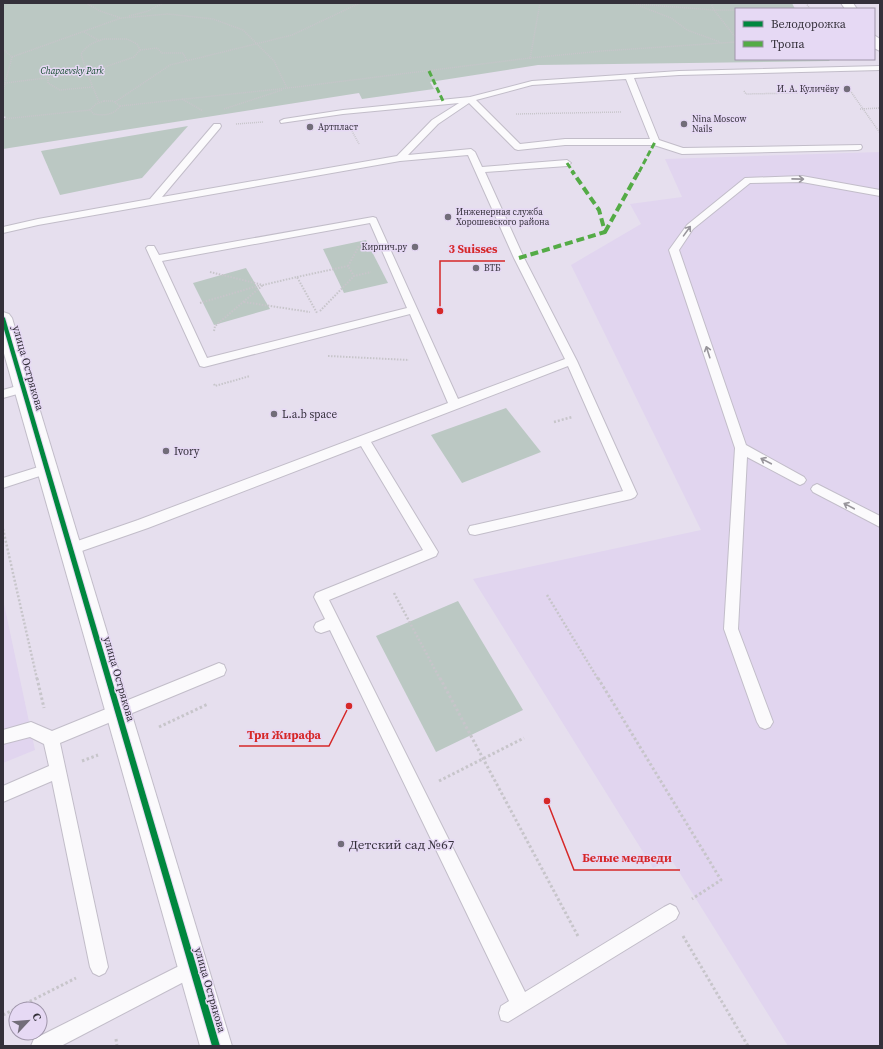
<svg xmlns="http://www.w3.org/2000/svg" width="883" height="1049" font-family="'Source Serif 4',serif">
<rect width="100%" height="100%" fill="#e6dfee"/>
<g fill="#e1d5ef">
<path d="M880 152V1046H788L671 859 653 868 473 579 701 530 571 265 641 224 630 204 682 197 665 159Z"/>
<path d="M3 599 35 750 3 763Z"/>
</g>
<g fill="#bbc8c3">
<path d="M3 3H792L795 9H736V59H828L830 61 538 65 430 82 434 89 362 99 359 93 3 149V119L6 117 3 116Z"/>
<path d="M188 126 142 178 60 195 41 151Z"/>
<path d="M366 240 388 283 344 293 323 249Z"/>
<path d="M246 268 270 309 214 325 193 283Z"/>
<path d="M506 408 541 452 462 483 431 435Z"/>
<path d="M458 601 523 710 436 752 376 636Z"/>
</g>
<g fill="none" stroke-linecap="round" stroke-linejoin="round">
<defs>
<g id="service">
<path d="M880 66V70L679 75 634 78 659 140 683 148 861 145 862 147 861 149 858 150 682 154 654 145H565L518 150 515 149 469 103 438 124 408 155 471 149 475 152 482 167 567 160 571 163 567 166 485 172 524 258 577 361 637 494 635 497 631 499 475 535 470 534 468 530 470 526 475 525 623 491 568 366 371 442 438 552 436 556 329 600 525 992 664 907 670 904 676 907 679 913 676 919 508 1022 501 1020 499 1013 501 1006 509 1001 330 630 321 633 316 631 314 627 316 623 325 619 314 597 316 593 423 550 361 446 148 528 76 553 71 554 66 553 64 549 66 545 138 520 448 403 410 314 204 367 200 366 146 248 148 246H154L159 255 373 217 376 218 458 399 565 359 514 258 468 155 400 161 38 225 3 233V227L38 219 150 199 214 124H220L221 126 220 128 162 197 397 156 432 120 459 103 343 114 281 123 280 121 284 119 343 110 470 97 532 81 679 71ZM626 79 650 139H565L520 144 476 100 532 85ZM370 223 407 308 207 358 162 261Z"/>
<path d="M802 176 880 190V196L802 182 750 183 693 229 679 250 746 445 804 477 806 480 804 483 800 485 796 483 747 457 738 629 773 722 770 727 765 729 760 727 757 722 724 629 735 448 669 250 687 225 745 178Z"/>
<path d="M24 384 28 385 30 388 28 391 3 398V390Z"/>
<path d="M48 464 52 466 54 469 52 472 3 488V478Z"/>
<path d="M817 484 880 516V527L813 492 811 489 813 486Z"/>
<path d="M219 663 224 665 226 670 224 675 60 743 108 967 105 973 99 976 93 973 90 967 52 781 3 802V786L49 766 44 744 30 737 3 744V730L31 722 52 731Z"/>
<path d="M193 959 199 962 202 968 199 974 61 1046H31L34 1039Z"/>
</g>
<path id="minor" d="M3 312 9 314 12 318 232 1046H200L3 350Z"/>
<g id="secondary">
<path d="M841 3H853L857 9H845Z"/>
<path d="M874 35 880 39V51L874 48Z"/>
</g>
</defs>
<use href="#service" stroke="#c2bdc9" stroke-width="2"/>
<use href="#minor" stroke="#c2bdc9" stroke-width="2"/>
<use href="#secondary" stroke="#c2bdc9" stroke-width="2"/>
<g stroke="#c7c5ca" stroke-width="1.5" stroke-dasharray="1 1" stroke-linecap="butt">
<path d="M86 3 100 11 121 18 168 14 213 19 243 30 274 61 287 88"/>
<path d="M624 3 714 10H736"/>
<path d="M711 3 714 10 736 38"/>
<path d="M806 3 810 9"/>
<path d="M640 6 671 18 687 30 720 42"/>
<path d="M129 16 148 11 163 3"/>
<path d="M84 32 100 41"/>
<path d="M104 39H127L137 44 140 50 134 57 87 73 81 54C87 45 94 42 104 39Z"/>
<path d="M3 49 12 57 3 91"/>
<path d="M140 50 157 48 162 53H183L187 61"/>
<path d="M12 57 121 18"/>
<path d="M530 59 540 3"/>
<path d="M87 73 99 102"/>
<path d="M48 78V83L60 90 92 87"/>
<path d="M5 83 87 73"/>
<path d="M849 89 880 133"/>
<path d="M744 91 746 94 797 93 795 90"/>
<path d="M182 99 203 111"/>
<path d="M104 101H113L120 106C114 115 104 116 94 114L90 110 96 104Z"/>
<path d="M115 102 170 65 292 35 360 3"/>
<path d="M120 106 288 88 530 58 602 51 736 42"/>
<path d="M224 109 282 90"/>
<path d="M860 109 880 108"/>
<path d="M516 114 621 112"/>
<path d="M3 119 90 110"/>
<path d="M236 124 263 122"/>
<path d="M352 131 359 144"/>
</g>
<g stroke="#c7c5ca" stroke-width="2" stroke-dasharray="1.5 1.5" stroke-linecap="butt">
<path d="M348 266 359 246"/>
<path d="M210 272 263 285 297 277 317 313"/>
<path d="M297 277 348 266 354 276 371 272"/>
<path d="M244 302 310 312"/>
<path d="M200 303 261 285"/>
<path d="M320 311 354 276"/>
<path d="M214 331 215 326 263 285"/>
<path d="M328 356 409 360"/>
<path d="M214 384 215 386 250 376"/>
</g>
<g stroke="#c7c5ca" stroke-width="2.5" stroke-dasharray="2 2" stroke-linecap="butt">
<path d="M554 422 572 417"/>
<path d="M3 529 37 679"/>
<path d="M394 593 440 679"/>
<path d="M547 595 598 679"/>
</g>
<g stroke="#c7c5ca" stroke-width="3" stroke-dasharray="2.5 2.5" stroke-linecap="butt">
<path d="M37 678 44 708"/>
<path d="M440 678 579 938"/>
<path d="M598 678 721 880 692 899"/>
<path d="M159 727 208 704"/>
<path d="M82 761 98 755"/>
<path d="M439 781 524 738"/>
<path d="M683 936 748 1046"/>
<path d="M3 1015 76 978"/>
<path d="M116 1039 117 1046"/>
</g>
<use href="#service" fill="#fbfafc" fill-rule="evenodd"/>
<use href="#minor" fill="#fbfafc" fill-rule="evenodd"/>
<use href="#secondary" fill="#fbfafc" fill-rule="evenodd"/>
<g stroke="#54ab46" stroke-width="3" stroke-dasharray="6 3" stroke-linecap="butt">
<path d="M429 71 443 101"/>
<path d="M567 163 573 172"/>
<path d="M639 172 655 142"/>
</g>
<g stroke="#54ab46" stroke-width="4" stroke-dasharray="8 4" stroke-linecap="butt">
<path d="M605 232 639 171"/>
<path d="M519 258 605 232 599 210 572 171"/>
</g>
<defs>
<path id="cycleway" d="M3 316 5 318 220 1046H212L3 326Z"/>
</defs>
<use href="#cycleway" stroke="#e6d9f4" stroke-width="2"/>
<use href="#cycleway" fill="#00873e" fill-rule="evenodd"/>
</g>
<defs><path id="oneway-shaft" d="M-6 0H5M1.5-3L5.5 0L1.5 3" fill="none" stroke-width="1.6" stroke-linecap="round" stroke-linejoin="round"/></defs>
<g stroke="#98959b">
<use href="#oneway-shaft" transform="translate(798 179) rotate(1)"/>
<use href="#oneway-shaft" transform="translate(687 231) rotate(-54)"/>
<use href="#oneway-shaft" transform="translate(708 352) rotate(-108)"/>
<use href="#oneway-shaft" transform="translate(766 461) rotate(-152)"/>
<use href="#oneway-shaft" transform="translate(849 506) rotate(-152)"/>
</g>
<g fill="#726d79" stroke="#e6d9f4" stroke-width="1.5">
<circle cx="847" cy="89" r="4"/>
<circle cx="684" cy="124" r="4"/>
<circle cx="310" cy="127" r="4"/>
<circle cx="448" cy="217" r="4"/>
<circle cx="415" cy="247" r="4"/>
<circle cx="476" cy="268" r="4"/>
<circle cx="274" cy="414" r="4"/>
<circle cx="166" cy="451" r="4"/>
<circle cx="341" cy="844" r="4"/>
</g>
<g text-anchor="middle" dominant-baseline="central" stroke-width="3" stroke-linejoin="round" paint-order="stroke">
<g font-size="9" font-style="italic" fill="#0f4729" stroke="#e6d9f4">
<text x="72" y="71">Chapaevsky Park</text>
</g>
<g font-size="9" fill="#34303a" stroke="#e6d9f4" text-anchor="start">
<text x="839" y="89" text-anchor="end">И. А. Куличёву</text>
<text x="692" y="119">Nina Moscow<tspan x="692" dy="10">Nails</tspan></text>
<text x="318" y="127">Артпласт</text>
<text x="456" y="212">Инженерная служба<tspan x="456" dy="10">Хорошевского района</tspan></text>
<text x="407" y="247" text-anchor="end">Кирпич.ру</text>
<text x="484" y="268">ВТБ</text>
</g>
<g font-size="11" fill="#34303a" stroke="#e6d9f4">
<text transform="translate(28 368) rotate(74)">улица Острякова</text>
<text transform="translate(119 679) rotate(74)">улица Острякова</text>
<text transform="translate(210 990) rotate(74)">улица Острякова</text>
</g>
<g font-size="11" fill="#34303a" stroke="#e6d9f4" text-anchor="start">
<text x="282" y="414">L.a.b space</text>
<text x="174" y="451">Ivory</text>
</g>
<g font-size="13" fill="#34303a" stroke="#e6d9f4" text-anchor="start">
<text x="349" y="844">Детский сад №67</text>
</g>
</g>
<path fill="none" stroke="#d62828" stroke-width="1.5" d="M440 311L440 261H505M349 706L329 746H239M547 801L574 870H680"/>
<g fill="#d62828" stroke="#e6d9f4" stroke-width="1.5">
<circle cx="440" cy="311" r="4"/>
<circle cx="349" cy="706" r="4"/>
<circle cx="547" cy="801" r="4"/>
</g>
<g font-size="12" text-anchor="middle" font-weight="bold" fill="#d62828" stroke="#e6d9f4" stroke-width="3" stroke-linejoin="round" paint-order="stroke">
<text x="473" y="253">3 Suisses</text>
<text x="284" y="739">Три Жирафа</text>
<text x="627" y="862">Белые медведи</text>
</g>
<rect width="883" height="1049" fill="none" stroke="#34303a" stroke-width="8"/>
<rect x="735" y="8" width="140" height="52" fill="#e6d9f4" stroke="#9f95aa"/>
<rect x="743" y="21" width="20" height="6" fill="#00873e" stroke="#9f95aa"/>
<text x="771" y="28" font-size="12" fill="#34303a">Велодорожка</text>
<rect x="743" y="41" width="20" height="6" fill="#54ab46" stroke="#9f95aa"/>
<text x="771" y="48" font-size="12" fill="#34303a">Тропа</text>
<g transform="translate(28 1021) rotate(64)"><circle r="19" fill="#e6d9f4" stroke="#9f95aa"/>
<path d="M0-3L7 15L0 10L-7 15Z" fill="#726d79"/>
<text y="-6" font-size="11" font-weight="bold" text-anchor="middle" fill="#34303a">С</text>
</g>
</svg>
